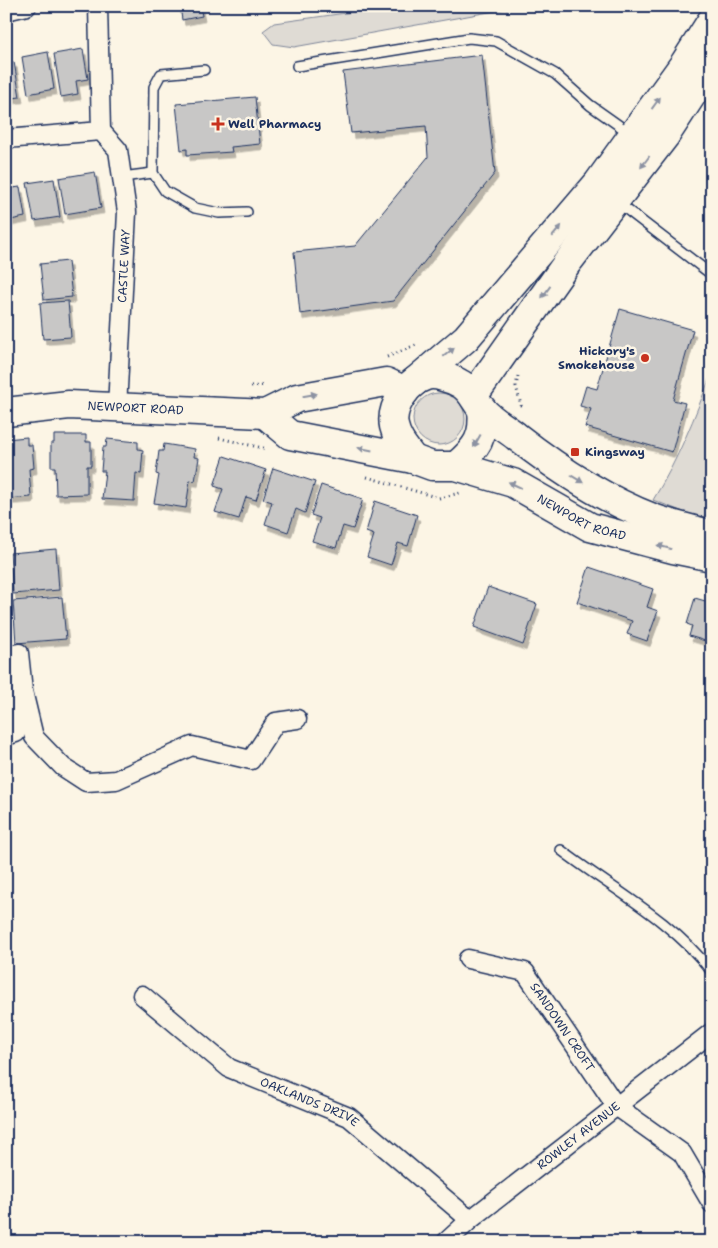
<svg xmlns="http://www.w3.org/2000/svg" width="718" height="1248" font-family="'Shantell Sans',sans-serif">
<defs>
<filter id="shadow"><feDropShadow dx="3" dy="5.5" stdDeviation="0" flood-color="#0004"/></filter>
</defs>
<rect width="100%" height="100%" fill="#fcf5e5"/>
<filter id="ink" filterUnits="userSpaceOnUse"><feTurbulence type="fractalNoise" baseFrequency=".02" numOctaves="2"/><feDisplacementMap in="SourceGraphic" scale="10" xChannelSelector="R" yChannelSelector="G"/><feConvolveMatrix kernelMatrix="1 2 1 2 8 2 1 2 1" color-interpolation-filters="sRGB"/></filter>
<g filter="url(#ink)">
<g fill="#dfdbd4" stroke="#7d8599">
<path d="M396 6H523L294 47 273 44 263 31 274 23Z"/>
<path d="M712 372V509L701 519 653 500C678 460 695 416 712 372Z"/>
<circle cx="439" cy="419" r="26"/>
</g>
<g fill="#c8c7c6" stroke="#1b2f5e" filter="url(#shadow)">
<path d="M180 6H200L202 16 182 20Z"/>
<path d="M83 49 88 79 76 81 78 94 61 97 54 54Z"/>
<path d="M48 52 54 89 28 94 22 57Z"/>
<path d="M482 55 495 173 393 301 300 314 294 252 355 246 428 157 426 126 351 133 343 72Z"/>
<path d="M14 62 20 97 6 99V64Z"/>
<path d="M255 97 260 144 231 147 232 152 187 155V149L181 150 176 104Z"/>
<path d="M95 172 101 208 65 214 59 178Z"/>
<path d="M54 179 60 217 34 221 27 183Z"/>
<path d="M20 187 25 217 6 221V189Z"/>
<path d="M68 261 72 297 44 300 40 264Z"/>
<path d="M68 301 71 337 43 339 40 303Z"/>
<path d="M620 309 693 330 673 400 685 403 672 452 585 427 591 409 580 406 586 386 597 389Z"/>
<path d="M54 435H86V442H91V466H87V494L56 495 55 467H51V443H54Z"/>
<path d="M27 437V445H32L34 468 29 469 31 497 6 499V439Z"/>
<path d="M107 439 138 442V449L143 450 141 474 136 473 134 501 102 499 105 471H101L103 447H106Z"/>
<path d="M164 444 195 449 194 457 199 458 195 481 190 480 186 508 154 503 159 475 156 474 159 451H163Z"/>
<path d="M224 456 266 470 256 500 246 497 239 519 215 512 223 489 214 486Z"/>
<path d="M273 468 315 482 305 513 296 509 288 532 265 524 272 502 263 499Z"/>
<path d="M321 485 363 499 353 529 343 526 336 548 312 541 320 518 311 515Z"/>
<path d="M375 501 417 515 408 546 398 543 391 565 367 557 374 535 366 532Z"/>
<path d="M56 549 59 590 13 594 10 553Z"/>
<path d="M589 567 653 589 647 607 658 611 647 641 627 634 632 621 577 602Z"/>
<path d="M488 587 537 604 523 645 474 627Z"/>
<path d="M62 597 66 639 16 643 13 601Z"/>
<path d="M695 598 712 603V643L689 636 692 626 687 624Z"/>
</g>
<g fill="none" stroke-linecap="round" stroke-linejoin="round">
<defs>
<g id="lane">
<path d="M297 66 469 38 496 41 555 74 590 105 631 134"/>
<path d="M204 70 161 74 154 87 153 173 165 191 195 208 219 213 247 212"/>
<path d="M122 177 153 173"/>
<path d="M617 202 712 275"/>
<path d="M561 850C612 889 672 920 712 972"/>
</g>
<g id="street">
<path d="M98 6 101 131"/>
<path d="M6 11 27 6"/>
<path d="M6 139 101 131 118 150 127 212 117 408"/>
<path d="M6 656 19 653 23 691 34 737 63 767 86 782 116 780 192 746 251 760 276 722 297 719"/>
<path d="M6 676 16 733 6 736"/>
<path id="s1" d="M468 959 525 972 616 1106 682 1153 712 1204"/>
<path id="s2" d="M142 995 229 1068 349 1117 470 1220"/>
<path id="s3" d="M446 1242 470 1220 712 1032"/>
</g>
<g id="primary">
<path d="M412 384 466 338 598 183 684 64 712 20"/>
<path d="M474 395 567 263 665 136 712 64"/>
</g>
<g id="highway">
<path id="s4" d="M6 412 69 405 265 414 297 398 386 382 405 391"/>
<path id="s5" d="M265 414 290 435 413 459 432 466H456L513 483 590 527 673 549 712 557"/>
<path d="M413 459C405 448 397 440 394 426 390 407 408 381 426 376 435 373 452 379 459 383 470 388 474 399 481 408 489 419 506 428 517 437 558 469 603 499 653 518 672 525 692 529 712 535"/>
<path d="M456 466C477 448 485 437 482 409"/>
</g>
</defs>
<use href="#lane" stroke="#1b2f5e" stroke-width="12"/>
<use href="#street" stroke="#1b2f5e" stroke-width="21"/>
<use href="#primary" stroke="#1b2f5e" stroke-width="31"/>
<use href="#highway" stroke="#1b2f5e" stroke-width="31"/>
<g stroke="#1b2f5e" stroke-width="3" stroke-dasharray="1 4" stroke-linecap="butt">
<path d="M387 357 418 344"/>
<path d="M518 376 516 386 522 409"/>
<path d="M251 387 265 385"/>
<path d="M219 438 267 449"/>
<path d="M367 477 439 498 460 493"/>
</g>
<use href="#lane" stroke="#fcf5e5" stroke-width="9"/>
<use href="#street" stroke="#fcf5e5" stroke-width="18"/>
<use href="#primary" stroke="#fcf5e5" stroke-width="28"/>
<use href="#highway" stroke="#fcf5e5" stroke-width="28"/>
</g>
<defs><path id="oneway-solid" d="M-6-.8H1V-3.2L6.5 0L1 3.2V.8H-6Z" transform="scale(1.25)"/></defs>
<g fill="#8c92a2">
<use href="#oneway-solid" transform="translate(656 103) rotate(-54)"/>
<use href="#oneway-solid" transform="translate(645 162) rotate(127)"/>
<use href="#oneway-solid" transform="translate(557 231) rotate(-50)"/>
<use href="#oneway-solid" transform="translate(546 292) rotate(126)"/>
<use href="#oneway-solid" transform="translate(449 352) rotate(-40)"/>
<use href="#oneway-solid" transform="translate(310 395) rotate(-10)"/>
<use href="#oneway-solid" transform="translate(477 441) rotate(119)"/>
<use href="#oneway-solid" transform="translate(365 449) rotate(-169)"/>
<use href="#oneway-solid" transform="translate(577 479) rotate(31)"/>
<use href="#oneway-solid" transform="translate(515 485) rotate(-155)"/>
<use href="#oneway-solid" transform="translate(664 547) rotate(-165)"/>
</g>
</g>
<g fill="#c8321e" stroke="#fcf5e5" stroke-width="2">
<path d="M215.5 116.5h5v5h5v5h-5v5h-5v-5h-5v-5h5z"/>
<circle cx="645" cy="358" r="5"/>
<rect x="570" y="447" width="10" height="10" rx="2.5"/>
</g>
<g text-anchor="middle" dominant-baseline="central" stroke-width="5" stroke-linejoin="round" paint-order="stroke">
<g font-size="12" font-weight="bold" fill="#1b2f5e" stroke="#fcf5e5" text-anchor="start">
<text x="228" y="124">Well Pharmacy</text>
<text x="635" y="351" text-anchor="end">Hickory's<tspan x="635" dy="14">Smokehouse</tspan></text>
<text x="585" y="452">Kingsway</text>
</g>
<g font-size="12" fill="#1b2f5e" stroke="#fcf5e5">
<text transform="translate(124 266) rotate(-87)">CASTLE WAY</text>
<text stroke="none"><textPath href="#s4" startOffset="130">NEWPORT ROAD</textPath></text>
<text stroke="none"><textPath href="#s5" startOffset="339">NEWPORT ROAD</textPath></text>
<text stroke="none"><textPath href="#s1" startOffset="125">SANDOWN CROFT</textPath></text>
<text stroke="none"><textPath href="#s2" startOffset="201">OAKLANDS DRIVE</textPath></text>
<text stroke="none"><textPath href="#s3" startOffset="170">ROWLEY AVENUE</textPath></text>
</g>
</g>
<rect width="718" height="1248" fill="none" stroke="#fcf5e5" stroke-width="25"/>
<rect x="12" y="12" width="693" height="1223" fill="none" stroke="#1b2f5e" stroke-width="2" filter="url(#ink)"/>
</svg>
